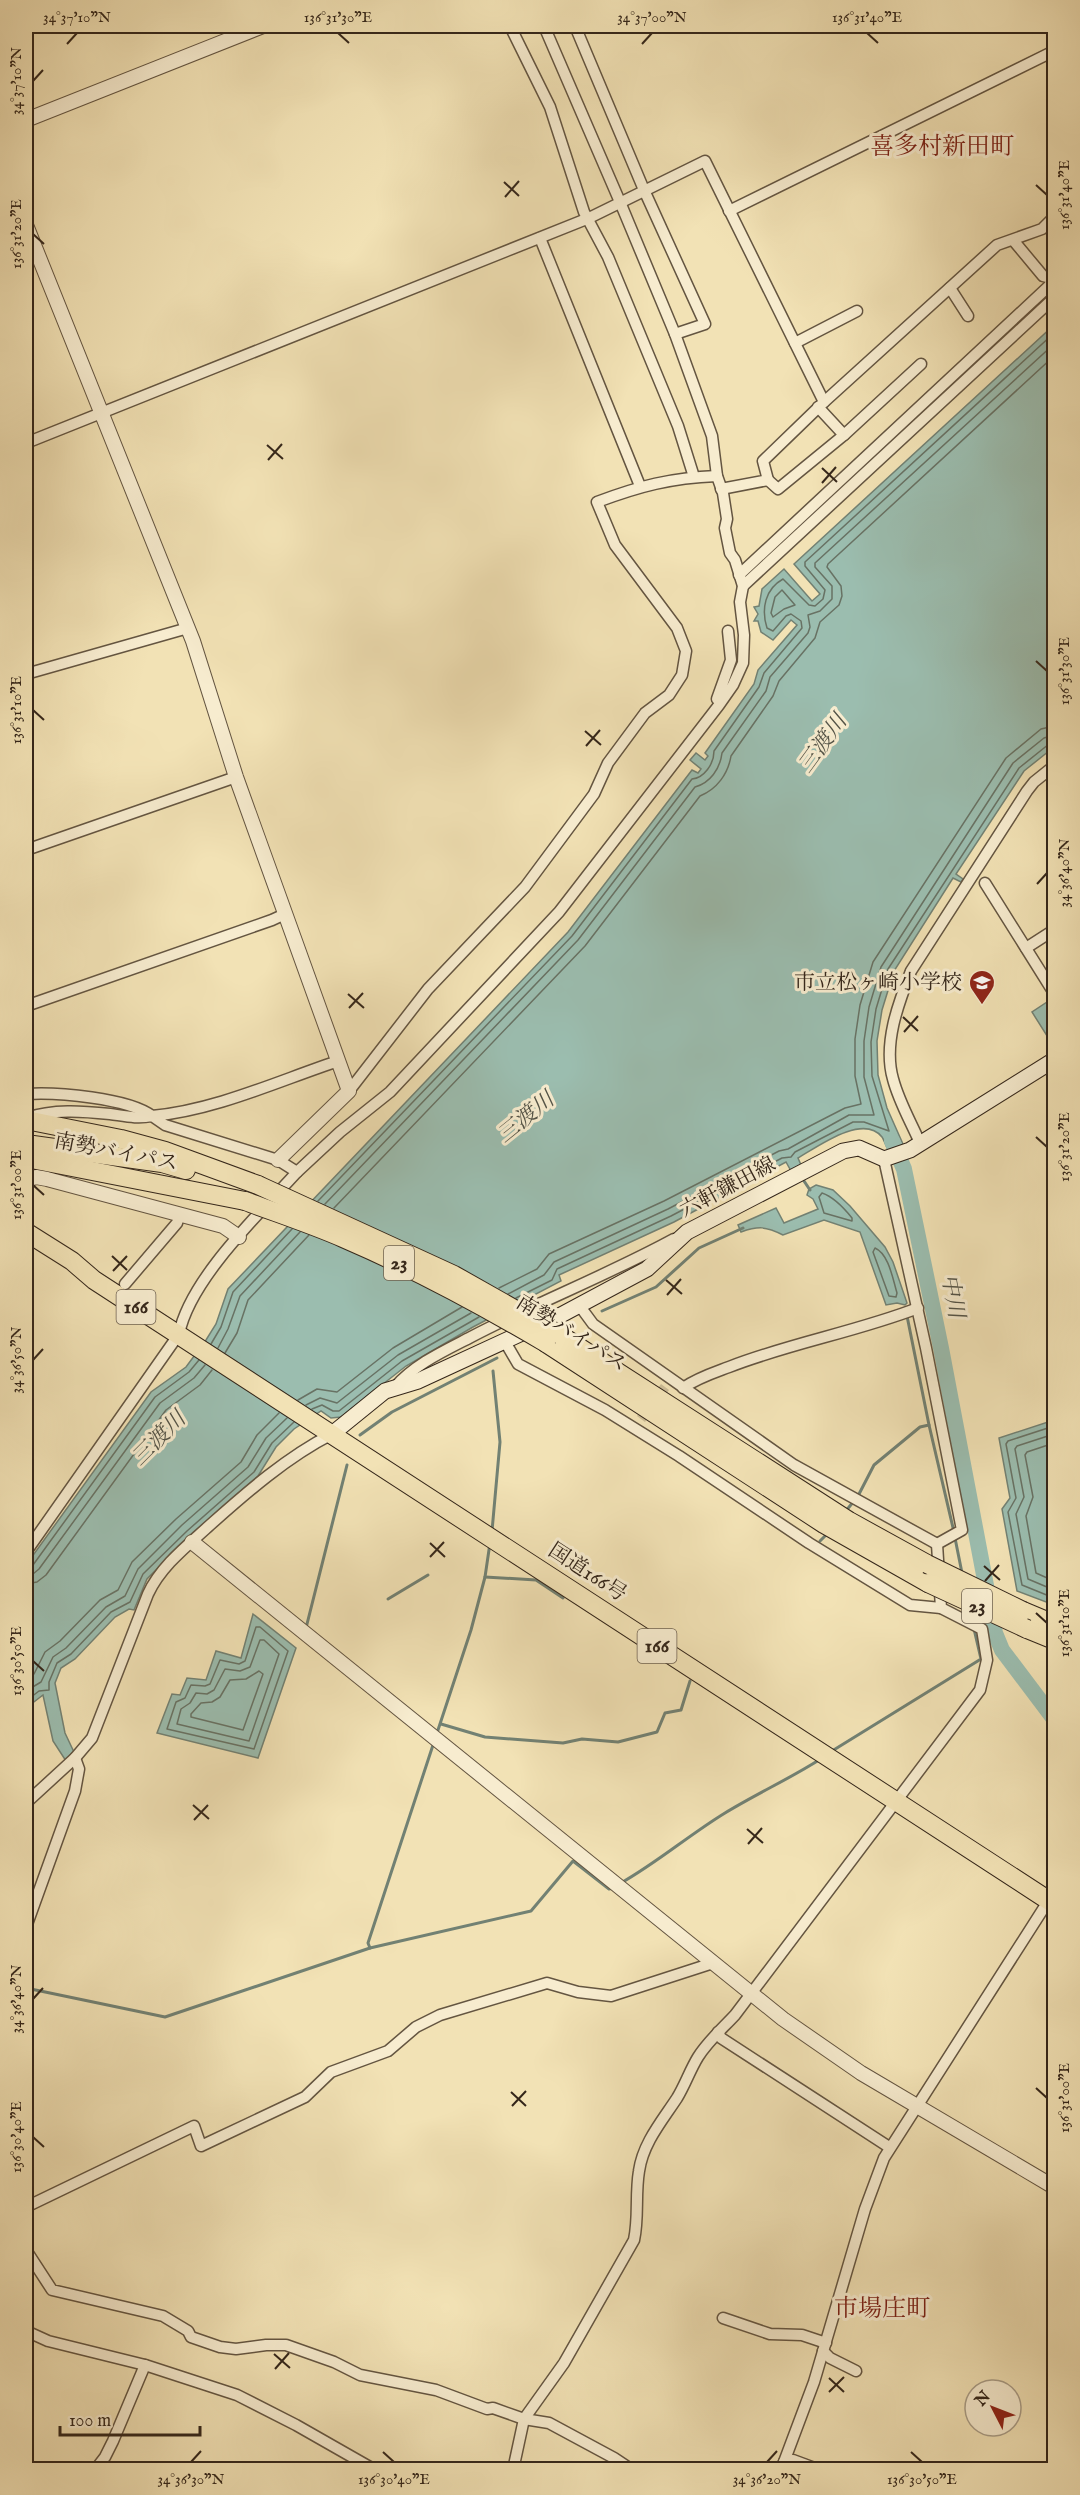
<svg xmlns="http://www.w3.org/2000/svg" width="1080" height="2495" font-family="'IM FELL English','Noto Serif JP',serif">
<rect width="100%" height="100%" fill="#f2e2b5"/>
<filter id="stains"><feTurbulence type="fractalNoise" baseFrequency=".00333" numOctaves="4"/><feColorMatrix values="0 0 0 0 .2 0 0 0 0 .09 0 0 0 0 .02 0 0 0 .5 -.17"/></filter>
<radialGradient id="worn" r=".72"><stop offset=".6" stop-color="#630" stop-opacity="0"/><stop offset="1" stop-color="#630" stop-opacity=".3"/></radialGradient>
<g fill="#9bbdaf" stroke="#728173" stroke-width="1.5">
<path d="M1054 325V747L1024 771 956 874 963 879 961 882 953 878 894 971 882 1010 877 1041 878 1075 887 1108 903 1144 888 1150C886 1146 884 1140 882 1137 863 1113 817 1147 798 1158L801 1165 791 1171 786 1162 674 1222 559 1275 561 1281 473 1327 406 1366 341 1417 331 1418 321 1411 294 1429 276 1447 258 1476 191 1535 147 1579 134 1610 129 1609 115 1617 75 1659 61 1668 55 1683 65 1733 74 1752 66 1761 53 1741 43 1695 26 1708V1565L151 1392 186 1367 206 1340 216 1324 228 1289 568 932 692 770 698 773 701 769 690 760 696 753 705 760 708 756 705 753 754 684 758 670 797 625 791 620 773 640 761 632 758 621H754L758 614 754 607 759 606 762 589 784 569 812 601 820 594 794 564Z"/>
<path d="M1047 1002 1054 1016V1036L1049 1039 1032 1012Z"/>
<path d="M816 1185 833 1190 850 1206 885 1247 893 1262 907 1303 905 1305 897 1303 886 1305 860 1232 824 1220 783 1235C766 1226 758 1226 741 1232L738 1225 776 1208 784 1223 818 1209 813 1199 807 1195 809 1189Z"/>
<path d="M1054 1420V1605L1017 1591 1002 1509 1010 1498 999 1438Z"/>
<path d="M253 1614 296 1648 258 1758 157 1733 172 1694 180 1695 187 1678 206 1680 216 1651 241 1658Z"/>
</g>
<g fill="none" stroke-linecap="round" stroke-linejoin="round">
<g stroke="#687264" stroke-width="1.5">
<path d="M782 590 795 605 784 609 773 617 771 613 775 597Z"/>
<path d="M822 1193C834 1197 844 1208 852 1218V1221L824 1213 819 1197Z"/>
<path d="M318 1201 572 936 692 779C704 778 714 764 714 751L759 687 764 673 802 628 801 621 791 614 786 616 773 631 767 628C761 609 765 589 783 579L809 605 815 606 823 599 825 590 805 566V562L1054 333"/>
<path d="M325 1204 578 940 695 787C710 783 720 769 722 753L766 691 770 677 808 633 810 627 808 615 820 611 832 599V586L815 567V563L1054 344"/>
<path d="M334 1208 585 946 700 796C717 789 728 774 731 756L773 696 779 681 815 638 820 622 839 605 842 596 841 586 827 567 828 564 1054 356"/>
<path d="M875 1248C889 1254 893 1280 897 1293L896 1297 889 1296 873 1252Z"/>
<path d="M499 1288 537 1269 549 1254 664 1201 845 1108 861 1104 855 1076V1039L860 1005 873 962 1006 758 1041 729 1054 726"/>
<path d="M508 1294 544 1275 554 1262 668 1209 779 1151 788 1149 849 1115H874L864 1077V1041L869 1007 881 967 1013 763 1044 738 1054 735"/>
<path d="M516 1298 552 1280 557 1269 671 1216 782 1158 791 1157 795 1152 853 1122H864L889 1131 872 1076 871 1042 876 1009 888 969 1019 768 1049 744 1054 742"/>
<path d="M211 1344 221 1327 233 1292 292 1229"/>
<path d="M218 1348 228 1329 240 1296 300 1232"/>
<path d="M225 1353 237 1333 248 1300 309 1235"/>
<path d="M298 1400 317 1389 337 1392 393 1348 462 1307"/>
<path d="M306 1405 320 1398 337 1403 398 1355 471 1313"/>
<path d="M312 1409 322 1405 333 1411H339L402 1361 479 1317"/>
<path d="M1054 1426 1008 1441 1006 1444 1016 1498 1008 1512 1022 1585 1054 1598"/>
<path d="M1054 1434 1017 1446 1015 1449 1024 1497 1016 1514 1028 1579 1054 1590"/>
<path d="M1054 1443 1027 1452 1025 1455 1033 1497 1026 1516 1036 1573 1054 1581"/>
<path d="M26 1567 33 1565 155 1397 189 1372 199 1360"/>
<path d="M26 1575 33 1574 39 1569 160 1403 194 1378 205 1365"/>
<path d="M26 1584 37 1582 46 1575 166 1410 200 1385 212 1370"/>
<path d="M256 1627H260L288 1651 254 1749 167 1729 176 1702 185 1698 191 1685 205 1686 210 1684 220 1660 239 1664 245 1661Z"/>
<path d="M260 1640H264L279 1654 249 1741 177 1724 181 1709 190 1703 196 1693 207 1694 214 1690 225 1669 240 1671 250 1667Z"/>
<path d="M259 1671 263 1674 243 1730 191 1717V1714L201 1703 212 1702 220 1697 230 1680 246 1679Z"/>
<path d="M26 1680 34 1674 45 1652 60 1641 100 1600 118 1590 132 1562 176 1519 241 1462 257 1435 279 1413"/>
<path d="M26 1691 41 1682 53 1657 66 1648 106 1607 125 1596 138 1569 182 1525 248 1467 266 1438 287 1418"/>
<path d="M26 1701 39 1691 49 1690V1682L57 1663 71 1654 111 1612 130 1602 143 1574 187 1531 254 1472 272 1443 294 1422"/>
</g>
<g stroke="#728173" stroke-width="3">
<path d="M802 1178 810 1190"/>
<path d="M602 1311 656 1287 699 1248 743 1228"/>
<path d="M929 1425 954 1532"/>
<path d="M360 1435 392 1412 497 1358"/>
<path d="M858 1496 874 1465 920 1427 929 1425 907 1316"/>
<path d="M845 1512 854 1501"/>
<path d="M492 1531 500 1442 493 1371"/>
<path d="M955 1538 962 1573"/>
<path d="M820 1541 827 1534"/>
<path d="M485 1577 536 1580 563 1598"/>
<path d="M388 1599 428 1575"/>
<path d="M306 1628 347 1465"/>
<path d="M441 1724 485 1737 563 1743 582 1739 618 1742 657 1732 665 1713 681 1710 690 1681"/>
<path d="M437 1733 471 1630 485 1577 490 1543"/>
<path d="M832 1751 981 1659 974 1629"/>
<path d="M621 1883C658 1862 689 1835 725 1813 756 1794 789 1779 819 1760"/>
<path d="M370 1948 368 1943 434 1742"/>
<path d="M26 1988 165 2017 370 1948 531 1911 573 1861 609 1889 613 1888"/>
</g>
<path stroke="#9bbdaf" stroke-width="16" d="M892 1141 904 1169 941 1348 995 1633 1002 1650 1054 1719"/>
<path stroke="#ccbc96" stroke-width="10" stroke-dasharray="10 5" stroke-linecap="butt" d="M641 1419 665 1387"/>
<defs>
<g id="minor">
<path d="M510 26 550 107 584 212 608 257 678 426 694 477"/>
<path d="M575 26 644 190 705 324 675 334"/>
<path d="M729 211 1054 51"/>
<path d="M540 238 640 486"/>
<path d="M1013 240 1043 276 1052 278"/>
<path d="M950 288 968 316"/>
<path d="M795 343 857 311"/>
<path d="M818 407 844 435 921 364"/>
<path d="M26 443 589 218 705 161 824 402"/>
<path d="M768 480 778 489 844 435"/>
<path d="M721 489 768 480 763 461 824 402 997 245 1042 229 1054 217"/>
<path d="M739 575 1049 286 1054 276"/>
<path d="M743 586 1054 298"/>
<path d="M26 674 188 628"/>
<path d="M717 699 731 660 728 631"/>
<path d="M26 850 236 777"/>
<path d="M985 883 1054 993"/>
<path d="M1026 948 1054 930"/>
<path d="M26 1006 272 920 285 914"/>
<path d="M349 1091 428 989 525 887 594 794 608 763 645 713 669 695 682 675 686 651 677 628 615 545 597 502C640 486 670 478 717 476"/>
<path d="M26 1094C57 1092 128 1098 152 1116 216 1110 278 1081 338 1061"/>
<path d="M920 1143C911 1122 899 1102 893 1079 883 1044 898 1004 911 971L1027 791 1034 782 1054 766"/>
<path d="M297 1172 340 1132 390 1092 559 912 719 705 733 685 743 663 744 635 740 602 743 586 735 560 730 553 725 528 727 519 723 493 717 476 712 436 675 334 620 202 544 26"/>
<path d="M125 1284 177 1223 180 1214"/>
<path d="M579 1305 593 1324 794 1465 937 1544"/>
<path d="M504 1340 518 1364 605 1410 679 1456 809 1543 910 1605 941 1608"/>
<path d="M395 1387C415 1364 444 1351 471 1337 538 1302 608 1275 674 1239"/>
<path d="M683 1388C697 1378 713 1373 729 1367 790 1343 856 1332 918 1308"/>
<path d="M26 1552 179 1334C190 1279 259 1214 297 1172L278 1160 165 1125 152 1116C137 1119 125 1116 110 1114 81 1111 54 1109 26 1118"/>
<path d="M26 1803 75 1758 92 1738 148 1594C161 1566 187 1546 210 1525 247 1492 287 1457 332 1434"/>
<path d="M26 1927 75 1791 79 1769 75 1758"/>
<path d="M718 2032 721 2038 889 2147"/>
<path d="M26 2207 194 2126 201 2146 305 2097 331 2072 388 2051 416 2027 440 2015 547 1983 578 1992 611 1996 713 1963"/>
<path d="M26 2250 52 2290 163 2316 188 2331 191 2337 220 2347 236 2349 266 2345H286L334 2362 360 2375 436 2390 487 2409 493 2408 524 2419 549 2423 614 2458 632 2470"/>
<path d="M723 2318 770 2334 802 2335 826 2343"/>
<path d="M26 2331 48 2341 145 2365 237 2395 296 2425 375 2470"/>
<path d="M823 2351 830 2358 856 2371"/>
<path d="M784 2462 793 2460 820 2470"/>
<path d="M95 2470 105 2457 113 2441 145 2365"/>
<path d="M513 2470 524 2419 564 2363 634 2240C639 2217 635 2195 639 2171 643 2143 662 2121 677 2098 685 2085 690 2070 698 2057 708 2041 722 2029 735 2015L980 1690 987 1660 982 1629 941 1608 937 1544 962 1530 926 1348 884 1159"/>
<path d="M781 2470 814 2382 865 2209 884 2158 1054 1892"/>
</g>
<g id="tertiary">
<path d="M26 120 263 26"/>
<path d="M26 225 193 641 236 777 349 1091 278 1160"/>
<path d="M26 1180 36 1177 47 1179 223 1226 239 1237"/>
<path d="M192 1542 783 2019 861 2073 1054 2187"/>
</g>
<path id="secondary" d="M332 1434 385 1391 418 1381 561 1315 647 1269 687 1232 843 1151 859 1148 884 1159 910 1150 1054 1060"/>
<g id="trunk">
<path d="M26 1120 121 1139 165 1151 258 1185"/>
<path d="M26 1144 162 1163 186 1170"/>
<path d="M26 1158 245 1201"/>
<path d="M26 1232 72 1261 94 1280 1054 1904"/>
<path d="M560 1335 849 1521 927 1564"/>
<path d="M546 1343 824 1524 928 1583"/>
<path d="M1023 1611 1054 1624"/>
<path d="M1027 1629 1054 1640"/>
</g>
</defs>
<use href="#minor" stroke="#645541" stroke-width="13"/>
<use href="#tertiary" stroke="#645541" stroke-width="16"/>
<use href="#secondary" stroke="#34261a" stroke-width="17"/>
<use href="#trunk" stroke="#34261a" stroke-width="20"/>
<use href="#minor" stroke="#f7eccf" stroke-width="10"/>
<use href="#tertiary" stroke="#f7eccf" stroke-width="14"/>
<use href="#secondary" stroke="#f7eccf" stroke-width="15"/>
<use href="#trunk" stroke="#f2e2b5" stroke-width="18"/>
<defs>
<g id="trunk-bridge">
<path d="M258 1185 454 1275 560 1335"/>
<path d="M245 1201C277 1213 311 1224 343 1238 413 1268 480 1304 546 1343"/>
<path d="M927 1564 1023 1611"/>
<path d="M928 1583 1027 1629"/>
</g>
</defs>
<use href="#trunk-bridge" stroke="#34261a" stroke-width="20" stroke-linecap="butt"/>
<use href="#trunk-bridge" stroke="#f2e2b5" stroke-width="18"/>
</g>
<path fill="none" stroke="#34261a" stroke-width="2" d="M338 33 349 43M867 33 878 43M67 44 77 33M642 44 652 33M33 81 43 70M504 182 519 196M1036 185 1047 195M505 197 519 181M33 234 44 244M267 445 283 459M268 460 282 444M822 468 837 482M822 483 836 467M1036 661 1047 671M33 710 44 720M585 731 601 745M586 746 600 730M1037 884 1047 873M348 994 364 1008M349 1008 363 993M903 1017 918 1031M904 1032 918 1016M1036 1137 1047 1147M33 1185 44 1195M112 1256 127 1270M113 1271 127 1256M666 1280 682 1294M667 1295 681 1279M33 1360 43 1349M430 1543 445 1557M430 1557 444 1542M984 1566 1000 1580M985 1581 999 1565M1036 1613 1047 1623M33 1661 44 1671M193 1805 209 1819M194 1820 208 1805M747 1829 763 1843M748 1844 762 1828M33 1999 43 1988M1036 2088 1047 2098M511 2092 526 2106M512 2106 526 2091M33 2137 44 2147M274 2354 290 2368M275 2369 289 2353M829 2378 844 2392M829 2392 844 2377M383 2452 394 2462M911 2452 922 2462M191 2462 201 2451M767 2462 777 2451"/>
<defs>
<symbol id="school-pin" viewBox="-11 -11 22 30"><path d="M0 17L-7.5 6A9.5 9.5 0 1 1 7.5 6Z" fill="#8f2418" stroke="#f7eccf"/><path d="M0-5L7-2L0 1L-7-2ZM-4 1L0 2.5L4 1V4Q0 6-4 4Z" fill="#fff"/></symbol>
</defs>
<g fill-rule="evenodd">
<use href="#school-pin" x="967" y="968" width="30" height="40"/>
</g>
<g text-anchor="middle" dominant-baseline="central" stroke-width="6" stroke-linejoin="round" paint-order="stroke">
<g fill="#f7eccf" stroke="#6e6150" stroke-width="1.5">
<rect x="384" y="1246" width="30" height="34" rx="4.5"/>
<rect x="116.5" y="1290" width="39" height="34" rx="4.5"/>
<rect x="962" y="1589" width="30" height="34" rx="4.5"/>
<rect x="637.5" y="1629" width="39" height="34" rx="4.5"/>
</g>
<g font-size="20" font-weight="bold" fill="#34261a">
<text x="399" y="1263">23</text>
<text x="136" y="1307">166</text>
<text x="977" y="1606">23</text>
<text x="657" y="1646">166</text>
</g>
<g font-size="21" fill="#34261a" stroke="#f7eccf" text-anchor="end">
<text x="962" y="983">市立松ヶ崎小学校</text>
</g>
<g font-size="21" fill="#34261a" stroke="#f7eccf">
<text transform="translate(116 1153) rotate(11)">南勢バイパス</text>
<text transform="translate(728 1188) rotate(-28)">六軒鎌田線</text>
<text transform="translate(571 1334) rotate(32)">南勢バイパス</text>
<text transform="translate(587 1573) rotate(33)">国道166号</text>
</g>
<g font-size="22" font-style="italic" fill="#535347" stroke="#f7eccf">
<text transform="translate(823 744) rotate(-54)">三渡川</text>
<text transform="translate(526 1118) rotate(-39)">三渡川</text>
<text transform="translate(952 1296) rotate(79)">中川</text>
<text transform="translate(159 1439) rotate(-45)">三渡川</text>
</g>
<g font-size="24" fill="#7a1f14" stroke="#f7eccf">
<text x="942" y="147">喜多村新田町</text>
<text x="882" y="2309">市場庄町</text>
</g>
</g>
<rect width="1080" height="2495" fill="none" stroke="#f2e2b5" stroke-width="66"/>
<g transform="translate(993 2408) rotate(312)"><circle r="28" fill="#f7eccf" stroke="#a99d87" stroke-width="1.5"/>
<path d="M0-4.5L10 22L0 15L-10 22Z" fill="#8f2418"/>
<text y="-9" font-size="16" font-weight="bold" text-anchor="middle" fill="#34261a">N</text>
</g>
<path d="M60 2426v9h140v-9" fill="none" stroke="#34261a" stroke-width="3"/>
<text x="69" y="2426" font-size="18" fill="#34261a" stroke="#f7eccf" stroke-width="4.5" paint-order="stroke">100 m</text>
<rect x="33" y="33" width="1014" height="2429" fill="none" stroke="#34261a" stroke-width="2"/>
<g font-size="15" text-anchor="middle" fill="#34261a">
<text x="77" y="22">34°37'10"N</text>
<text x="338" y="22">136°31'30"E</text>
<text x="652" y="22">34°37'00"N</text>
<text x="867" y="22">136°31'40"E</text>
<text transform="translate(16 81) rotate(-90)" y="5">34°37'10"N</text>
<text transform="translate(1064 195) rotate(-90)" y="5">136°31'40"E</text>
<text transform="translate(16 234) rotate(-90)" y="5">136°31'20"E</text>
<text transform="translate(1064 671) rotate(-90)" y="5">136°31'30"E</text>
<text transform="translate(16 710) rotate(-90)" y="5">136°31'10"E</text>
<text transform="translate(1064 873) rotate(-90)" y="5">34°36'40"N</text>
<text transform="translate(1064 1147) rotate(-90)" y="5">136°31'20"E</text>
<text transform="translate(16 1185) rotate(-90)" y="5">136°31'00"E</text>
<text transform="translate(16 1360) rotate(-90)" y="5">34°36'50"N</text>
<text transform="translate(1064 1623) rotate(-90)" y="5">136°31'10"E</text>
<text transform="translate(16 1661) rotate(-90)" y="5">136°30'50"E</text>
<text transform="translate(16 1999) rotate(-90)" y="5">34°36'40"N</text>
<text transform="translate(1064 2098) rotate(-90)" y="5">136°31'00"E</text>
<text transform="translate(16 2137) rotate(-90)" y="5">136°30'40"E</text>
<text x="191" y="2484">34°36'30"N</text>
<text x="394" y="2484">136°30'40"E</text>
<text x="767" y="2484">34°36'20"N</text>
<text x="922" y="2484">136°30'50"E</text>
</g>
<rect width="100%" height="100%" filter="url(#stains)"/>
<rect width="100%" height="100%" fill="url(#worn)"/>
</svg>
